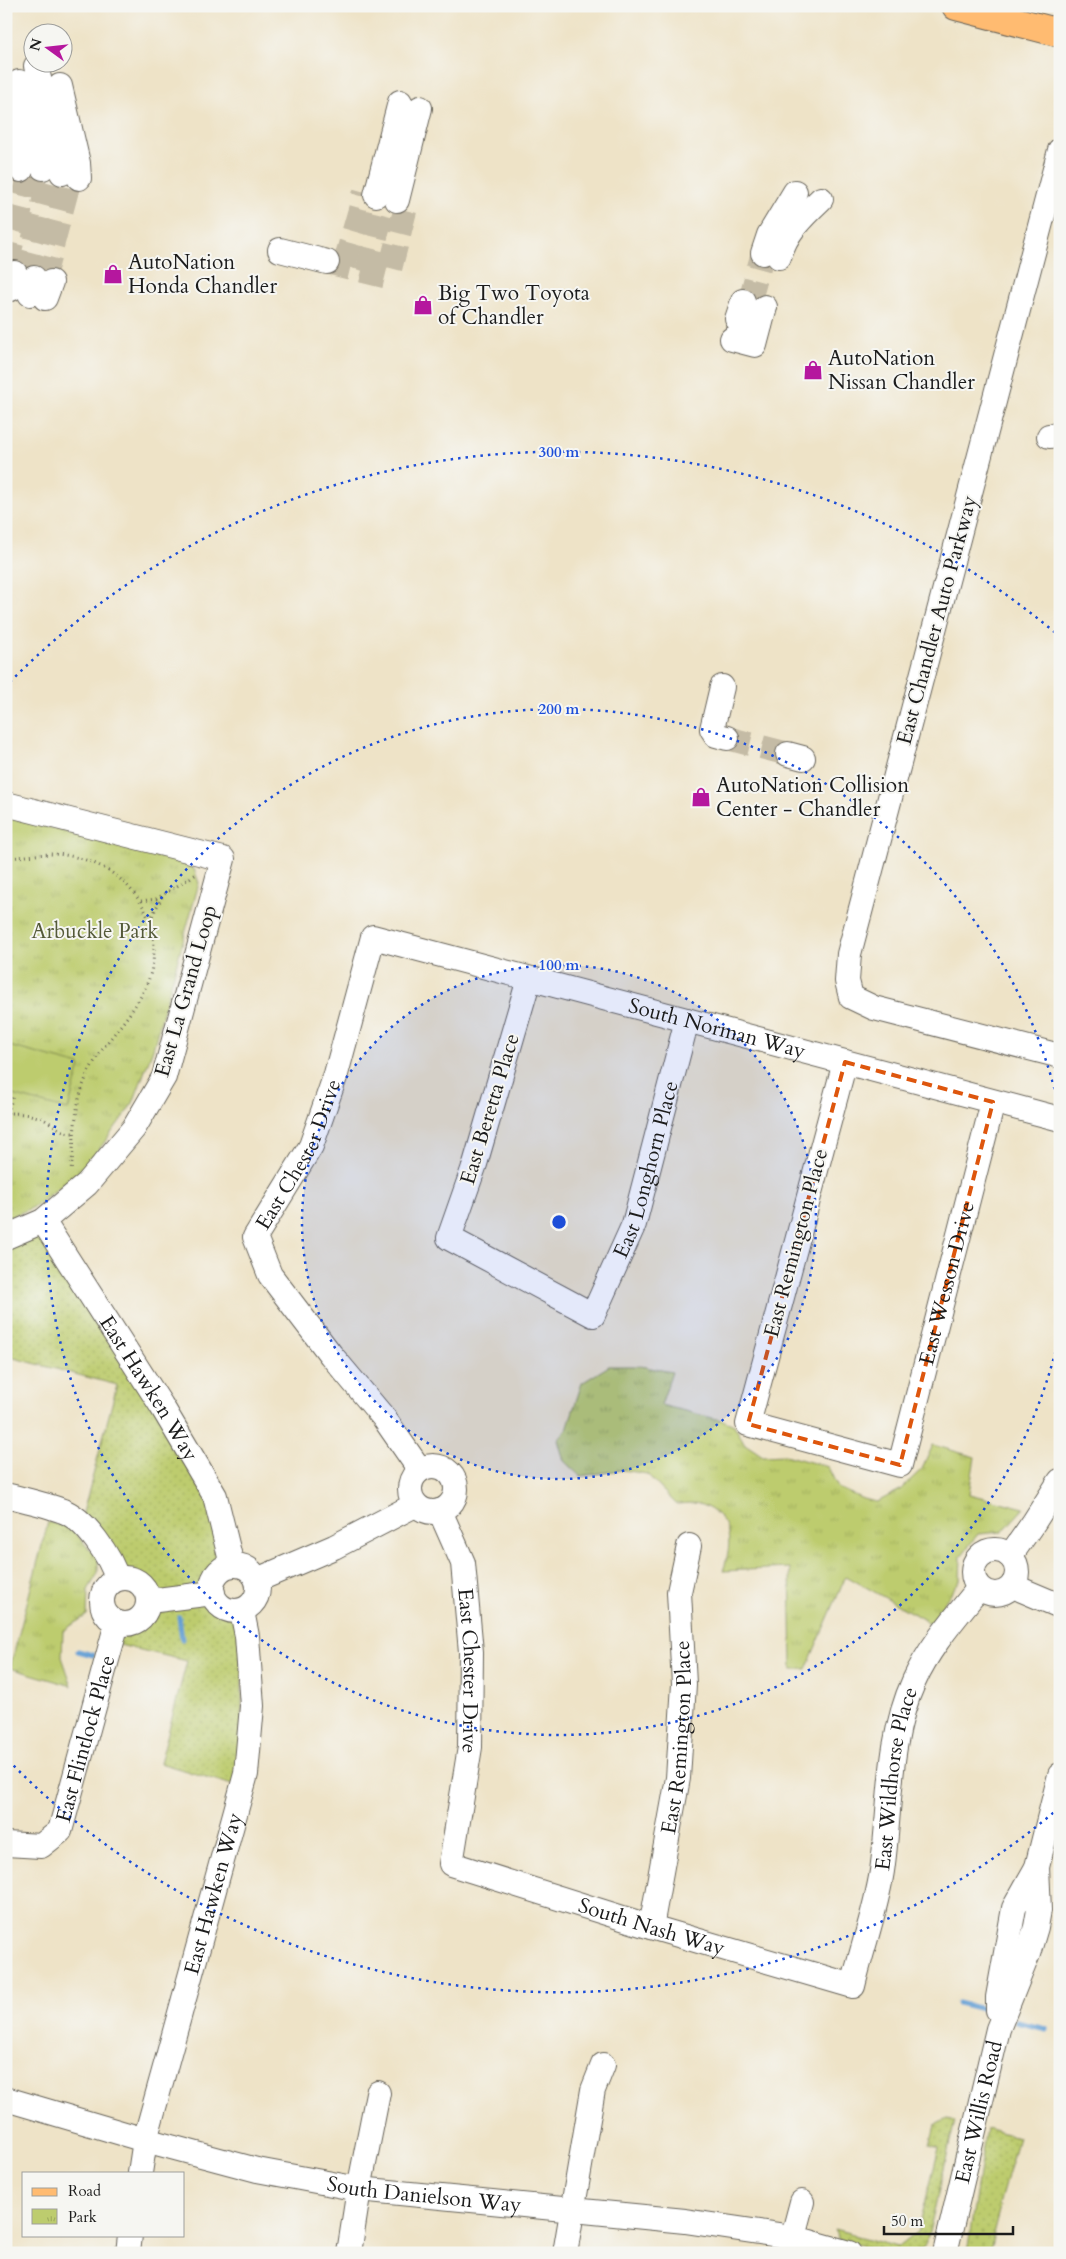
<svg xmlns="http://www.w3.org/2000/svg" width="1066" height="2259" font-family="Cardo,serif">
<defs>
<pattern id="grass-dots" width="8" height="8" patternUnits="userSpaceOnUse" patternTransform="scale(1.25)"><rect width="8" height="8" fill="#bdcc6e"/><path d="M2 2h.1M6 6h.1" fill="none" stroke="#a2af5f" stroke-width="1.8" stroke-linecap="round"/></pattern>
<pattern id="park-tufts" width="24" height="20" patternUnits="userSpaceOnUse" patternTransform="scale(1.25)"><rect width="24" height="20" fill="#bdcc6e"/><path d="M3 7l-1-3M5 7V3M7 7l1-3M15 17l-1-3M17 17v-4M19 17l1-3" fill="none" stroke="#a2af5f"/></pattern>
</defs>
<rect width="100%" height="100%" fill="#f6f6f2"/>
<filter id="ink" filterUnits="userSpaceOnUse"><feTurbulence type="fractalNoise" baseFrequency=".02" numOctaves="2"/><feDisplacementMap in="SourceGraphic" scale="10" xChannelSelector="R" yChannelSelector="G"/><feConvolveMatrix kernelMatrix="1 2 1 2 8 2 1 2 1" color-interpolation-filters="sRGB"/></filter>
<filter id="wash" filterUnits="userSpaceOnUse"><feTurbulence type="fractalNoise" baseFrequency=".0096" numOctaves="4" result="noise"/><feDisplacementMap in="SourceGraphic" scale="20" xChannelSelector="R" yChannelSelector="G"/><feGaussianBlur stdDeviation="1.12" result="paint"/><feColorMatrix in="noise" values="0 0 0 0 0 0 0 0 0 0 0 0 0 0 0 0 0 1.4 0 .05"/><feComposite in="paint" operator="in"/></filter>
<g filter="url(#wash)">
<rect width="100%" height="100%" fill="#eee3c7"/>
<g fill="url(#grass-dots)" stroke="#6c7445">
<path d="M43 1221 215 1496 225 1567C202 1584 213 1613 242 1611V1788L160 1763 187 1661 111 1643 124 1624C141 1623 156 1606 145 1589 140 1580 133 1581 125 1578 120 1575 87 1532 80 1524L117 1385 6 1356V1237Z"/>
<path d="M947 2119 955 2121 926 2245 916 2253H893L839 2240 834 2230 898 2247 918 2231 939 2148 930 2145 935 2125Z"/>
<path d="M986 2128 1018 2137 999 2205 1001 2207 989 2253H967Z"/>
</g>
<g fill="url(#park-tufts)" stroke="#6c7445">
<path d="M6 816 187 864 194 869 199 883 153 1049 133 1103 87 1166 34 1207 6 1219Z"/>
<path d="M609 1366H640L672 1372 661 1405 725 1421 734 1425 745 1444 763 1456 785 1455 828 1467 838 1488 863 1499 877 1502 900 1490 922 1469 933 1445 975 1457 969 1494 1024 1508 1002 1532 978 1534 961 1556 960 1580 930 1623 846 1576 806 1669H792L790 1568 723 1571C733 1542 733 1516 699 1504 693 1502 683 1504 676 1504L647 1474 623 1470 580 1476 564 1461 558 1440 567 1429 582 1383Z"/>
<path d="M48 1522 71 1528 98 1559V1573L88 1590 87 1615 63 1631 62 1657 72 1686 10 1668Z"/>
</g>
<path fill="#bdcc6e" stroke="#6c7445" d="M9 1046 80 1065 68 1110 6 1093V1056Z"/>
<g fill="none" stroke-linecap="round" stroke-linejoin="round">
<g stroke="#649fd4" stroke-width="5">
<path d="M179 1617 182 1639"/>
<path d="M78 1651 93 1655"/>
<path d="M958 2003 986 2010"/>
<path d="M1016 2022 1046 2029"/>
</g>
</g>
</g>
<g filter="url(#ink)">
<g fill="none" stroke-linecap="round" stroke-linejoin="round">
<g stroke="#c4bba5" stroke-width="24" stroke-dasharray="24 12" stroke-linecap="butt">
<path d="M327 262 388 277 407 203"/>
<path d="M6 266 30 173"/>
<path d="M344 266 365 192"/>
<path d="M367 272 386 197"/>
<path d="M24 275 52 171"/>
<path d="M43 280 71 175"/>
<path d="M749 303 763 253"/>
<path d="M727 738 788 754"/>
</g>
<defs>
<g id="minor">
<path d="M36 66 62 173"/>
<path d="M19 82 22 87 43 168"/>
<path d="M60 86 78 163 79 178"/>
<path d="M6 110 23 159 21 170"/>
<path d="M1060 150 849 954 847 981 851 997 874 1008 1060 1056"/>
<path d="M376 195 400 102"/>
<path d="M397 200 420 108"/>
<path d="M280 250 327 262"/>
<path d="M763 253 769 235 795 192"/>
<path d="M779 257C786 232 802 217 821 199"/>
<path d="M11 289 15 273"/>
<path d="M30 294 34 278"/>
<path d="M45 298 51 282"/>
<path d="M743 301 737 319 760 325"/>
<path d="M732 339 755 345 765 307"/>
<path d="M1049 436 1060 435"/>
<path d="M722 687 712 729 716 735 727 738"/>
<path d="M788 754 803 758"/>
<path d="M6 804 223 859 164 1077 134 1128 87 1184 43 1221 6 1237"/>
<path id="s1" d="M529 979 475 1164 449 1238 593 1315 634 1224 687 1020"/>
<path id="s2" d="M845 1062 748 1424 900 1465 993 1102"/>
<path id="s3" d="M43 1221 161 1405 215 1496 232 1565"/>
<circle cx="433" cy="1489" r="23"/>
<path id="s4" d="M420 1470 384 1418 331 1355 270 1275 255 1237 311 1146 336 1074 373 937 1060 1119"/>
<path d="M6 1495C25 1500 45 1504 63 1511 85 1519 111 1557 117 1579"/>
<path id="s5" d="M440 1511 463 1563 471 1652 470 1747 451 1864 651 1927 853 1986C862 1948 876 1910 882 1871 891 1809 887 1740 914 1681 929 1647 956 1617 979 1588"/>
<circle cx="995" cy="1572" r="22"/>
<path d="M1010 1556 1034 1522 1060 1481"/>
<circle cx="235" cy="1588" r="23"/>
<circle cx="125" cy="1601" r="23"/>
<path d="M256 1578 264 1577 334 1547 415 1505"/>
<path d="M1014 1583 1022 1590 1060 1606"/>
<path d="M149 1601 213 1593"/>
<path id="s6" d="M6 1844 41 1846 60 1831 117 1623"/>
<path id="s7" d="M651 1927 678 1778 684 1684 679 1592 689 1546"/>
<path d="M998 2010V1997L1014 1908 1037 1867 1060 1775"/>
<path id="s8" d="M6 2099 145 2140 257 2170 359 2189 685 2221 792 2237 849 2253"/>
<path id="s9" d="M140 2173 145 2140 246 1774 252 1706 247 1636 242 1611"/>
<path d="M789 2251 802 2202"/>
<path d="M128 2253 130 2235"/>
<path d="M349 2253 359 2189 378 2093"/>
<path d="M565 2253 593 2090 603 2065"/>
<path id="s10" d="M945 2253 998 2029 1028 1954 1036 1927 1039 1910 1037 1867"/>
</g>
<path id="major" d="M956 6 1060 33"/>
</defs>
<use href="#minor" stroke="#666258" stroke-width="26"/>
<use href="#major" stroke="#666258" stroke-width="30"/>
<g stroke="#666258" stroke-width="3" stroke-dasharray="1 4" stroke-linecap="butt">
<path d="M6 858C28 857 48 851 70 856 131 867 172 926 146 986 131 1020 100 1044 86 1078 73 1107 75 1140 71 1171"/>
<path d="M141 901 156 899 198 873"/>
<path d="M150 920 163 895"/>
<path d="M6 1113C19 1113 33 1114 45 1120 55 1125 61 1133 73 1133"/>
<path d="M8 1113 13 1095"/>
</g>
<use href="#minor" stroke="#fff" stroke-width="24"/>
<use href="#major" stroke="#ffbb71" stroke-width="28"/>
</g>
</g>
<path fill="none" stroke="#de560d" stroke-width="4" stroke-dasharray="10 6" stroke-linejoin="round" d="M845 1062 993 1102 900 1465 748 1424Z"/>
<circle cx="559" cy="1222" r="257" fill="#1d4ed8" fill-opacity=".12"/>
<g fill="none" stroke="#1d4ed8" stroke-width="2.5" stroke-dasharray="2.5 5">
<circle cx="559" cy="1222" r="257"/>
<path d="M1059 1337A513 513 0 1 1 1059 1107"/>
<path d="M1059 1808A770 770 0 0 1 10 1762M10 682A770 770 0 0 1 1059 636"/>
</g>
<defs>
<symbol id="shop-bare" viewBox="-9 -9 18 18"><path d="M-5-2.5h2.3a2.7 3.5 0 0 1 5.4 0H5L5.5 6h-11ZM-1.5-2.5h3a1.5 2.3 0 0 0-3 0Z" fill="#b5179e" stroke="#f6f6f2" stroke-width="2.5" paint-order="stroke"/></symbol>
</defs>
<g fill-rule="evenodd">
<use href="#shop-bare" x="99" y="260" width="28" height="28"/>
<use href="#shop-bare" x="409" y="291" width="28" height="28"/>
<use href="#shop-bare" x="799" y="356" width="28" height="28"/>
<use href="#shop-bare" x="687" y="783" width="28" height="28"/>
</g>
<g text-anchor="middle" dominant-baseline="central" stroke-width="4" stroke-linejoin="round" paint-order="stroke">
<g font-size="21" fill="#1c1c1c" stroke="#f6f6f2" text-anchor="start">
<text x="128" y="262">AutoNation<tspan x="128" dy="24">Honda Chandler</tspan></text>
<text x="438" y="293">Big Two Toyota<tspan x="438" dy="24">of Chandler</tspan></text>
<text x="828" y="358">AutoNation<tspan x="828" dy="24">Nissan Chandler</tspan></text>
<text x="716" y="785">AutoNation Collision<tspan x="716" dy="24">Center - Chandler</tspan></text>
</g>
<g font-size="21" fill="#1c1c1c" stroke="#f6f6f2">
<text transform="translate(937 620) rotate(-75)">East Chandler Auto Parkway</text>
<text transform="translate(186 991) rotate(-74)">East La Grand Loop</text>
<text stroke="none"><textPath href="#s4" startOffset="968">South Norman Way</textPath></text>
<text transform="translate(490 1109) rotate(-73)">East Beretta Place</text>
<text stroke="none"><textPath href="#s4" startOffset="381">East Chester Drive</textPath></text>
<text stroke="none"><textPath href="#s1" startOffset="590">East Longhorn Place</textPath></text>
<text transform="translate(796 1243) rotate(-75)">East Remington Place</text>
<text stroke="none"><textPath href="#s2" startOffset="720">East Wesson Drive</textPath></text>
<text stroke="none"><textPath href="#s3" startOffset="198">East Hawken Way</textPath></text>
<text stroke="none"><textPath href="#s5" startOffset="165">East Chester Drive</textPath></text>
<text stroke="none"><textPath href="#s7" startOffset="192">East Remington Place</textPath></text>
<text stroke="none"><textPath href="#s6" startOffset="155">East Flintlock Place</textPath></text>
<text stroke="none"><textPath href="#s5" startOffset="992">East Wildhorse Place</textPath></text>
<text stroke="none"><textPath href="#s9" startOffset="289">East Hawken Way</textPath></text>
<text stroke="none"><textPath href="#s5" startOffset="570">South Nash Way</textPath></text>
<text stroke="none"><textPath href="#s10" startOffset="145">East Willis Road</textPath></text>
<text stroke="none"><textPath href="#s8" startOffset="430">South Danielson Way</textPath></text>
</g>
<g font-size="21" fill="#545a39" stroke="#f6f6f2">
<text x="95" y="931">Arbuckle Park</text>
</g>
</g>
<circle cx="559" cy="1222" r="8" fill="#1d4ed8" stroke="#f6f6f2" stroke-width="2.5"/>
<g font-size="15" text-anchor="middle" font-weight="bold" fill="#1d4ed8" stroke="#f6f6f2" stroke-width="4" stroke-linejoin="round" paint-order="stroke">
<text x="559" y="457">300 m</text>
<text x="559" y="714">200 m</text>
<text x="559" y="970">100 m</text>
</g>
<rect width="1066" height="2259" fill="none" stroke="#f6f6f2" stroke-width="25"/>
<rect x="22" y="2172" width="162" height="65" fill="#f6f6f2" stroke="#9f9f9c"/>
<rect x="32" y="2188" width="25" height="8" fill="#ffbb71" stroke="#9f9f9c"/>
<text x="68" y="2196" font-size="15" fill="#1c1c1c">Road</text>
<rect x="32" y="2209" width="25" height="15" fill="url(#park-tufts)" stroke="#9f9f9c"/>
<text x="68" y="2222" font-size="15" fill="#1c1c1c">Park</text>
<g transform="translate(48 48) rotate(285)"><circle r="24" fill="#f6f6f2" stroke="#9f9f9c"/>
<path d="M0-4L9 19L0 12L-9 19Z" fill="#b5179e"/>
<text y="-8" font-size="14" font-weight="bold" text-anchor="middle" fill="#1c1c1c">N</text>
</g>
<path d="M884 2226v8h129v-8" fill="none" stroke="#1c1c1c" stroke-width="2.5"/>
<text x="891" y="2226" font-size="15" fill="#1c1c1c" stroke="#f6f6f2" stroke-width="4" paint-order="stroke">50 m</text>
</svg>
